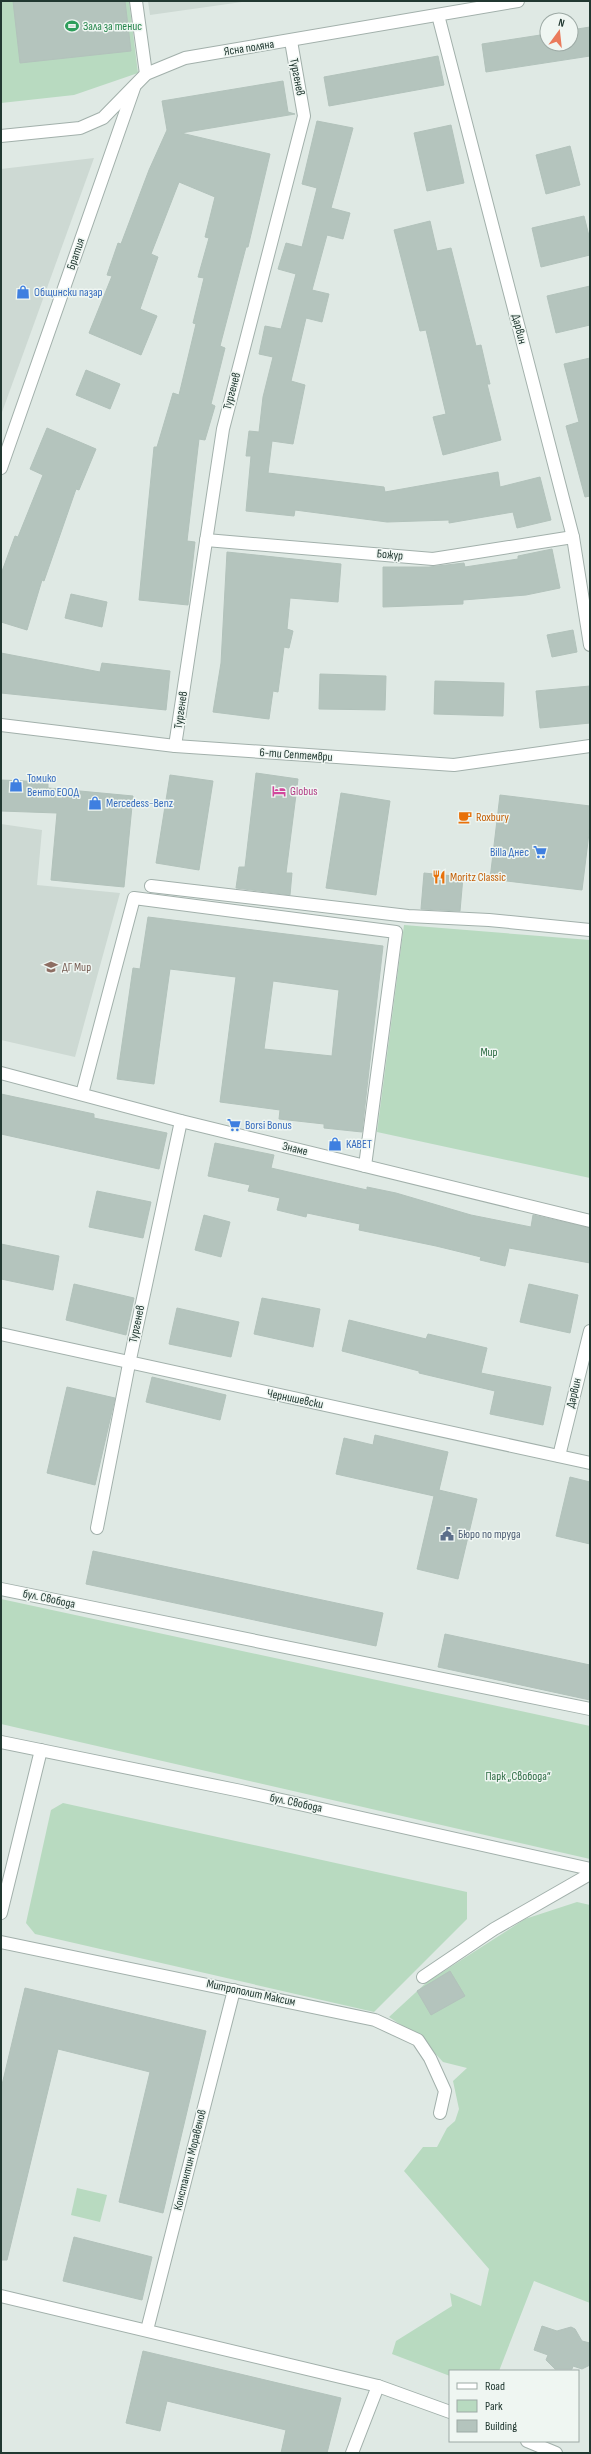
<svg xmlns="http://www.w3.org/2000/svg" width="591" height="2454" viewBox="0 0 591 2454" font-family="'Sofia Sans Condensed',sans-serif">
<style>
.built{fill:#cdd9d3}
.green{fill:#b8dac0}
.building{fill:#b4c4bd;stroke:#b2c2bb;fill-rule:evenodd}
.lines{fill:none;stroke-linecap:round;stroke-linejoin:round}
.minor-casing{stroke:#a2b0ab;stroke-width:14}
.tertiary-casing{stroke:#a2b0ab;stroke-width:14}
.minor{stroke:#fff;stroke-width:12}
.tertiary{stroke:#fff;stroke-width:12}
.labels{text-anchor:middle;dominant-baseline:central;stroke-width:3;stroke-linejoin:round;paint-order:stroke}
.leisure-label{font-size:12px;fill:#27864d;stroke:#eff6f2;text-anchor:start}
.street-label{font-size:12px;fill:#213831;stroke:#eff6f2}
.shop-label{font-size:12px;fill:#366cbe;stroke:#eff6f2;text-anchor:start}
.hotel-label{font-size:12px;fill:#b23c85;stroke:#eff6f2;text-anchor:start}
.food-label{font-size:12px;fill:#c56008;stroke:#eff6f2;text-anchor:start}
.education-label{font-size:12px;fill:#785e54;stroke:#eff6f2;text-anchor:start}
.park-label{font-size:12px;fill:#2e6c44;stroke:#eff6f2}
.service-label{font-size:12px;fill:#4e5e75;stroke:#eff6f2;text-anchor:start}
</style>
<rect width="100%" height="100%" fill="#dfe9e4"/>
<!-- built -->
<g class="built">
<polygon points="148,1 249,1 150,15"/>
<polygon points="94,158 1,415 1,169"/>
<polygon points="1,824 42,830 37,885 120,893 75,1057 1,1040"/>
</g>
<!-- green -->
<g class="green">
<polygon points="1,1 129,1 138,73 74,95 1,103"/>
<polygon points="404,925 590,940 590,1178 377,1132"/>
<polygon points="1,1599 590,1726 590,1859 1,1724"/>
<polygon points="63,1803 467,1892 467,1919 374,2012 35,1934 26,1923 51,1810"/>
<polygon points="577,1902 590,1905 590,2303 534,2281 499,2371 450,2371 450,2376 392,2354 396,2341 452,2306 450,2293 481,2306 489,2269 404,2171 423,2147 437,2147 447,2128 455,2121 459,2109 453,2081 467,2068 443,2062 422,2039 389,2017 427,1982 525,1919"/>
<polygon points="77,2188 107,2195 100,2222 71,2215"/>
</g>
<!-- building -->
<g class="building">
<polygon points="13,1 125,1 131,51 20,63"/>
<polygon points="590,27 590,56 486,72 482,44 547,34 547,44 571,44 571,30"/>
<polygon points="438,56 444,85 329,106 324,77"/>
<polygon points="283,81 288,112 295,114 181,133 270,154 248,247 246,247 220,346 225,348 211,404 215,406 205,440 199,439 187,541 195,542 188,605 139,600 154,447 157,447 173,393 179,395 196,324 193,323 204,278 198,277 209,238 205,237 215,197 179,182 151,254 158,257 140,309 157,316 141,355 89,333 112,276 107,275 118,243 121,244 149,170 167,130 162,101"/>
<polygon points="317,121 353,128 331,208 350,213 343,239 327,235 312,290 329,294 322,322 306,318 291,381 305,385 293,444 272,441 268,473 384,487 385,492 498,472 500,487 540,477 551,520 517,528 513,512 449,523 449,520 387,522 295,510 294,516 246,511 251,456 246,456 249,431 259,432 263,397 273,357 259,354 265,326 281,329 296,274 278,269 286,243 302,247 317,188 302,184"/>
<polygon points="451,125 464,183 427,191 414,133"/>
<polygon points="570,146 580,185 546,194 536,155"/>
<polygon points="584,216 590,240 590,255 541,267 532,228"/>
<polygon points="430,221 437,251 451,248 476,346 481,345 490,384 487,384 501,440 443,455 433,417 446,414 426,330 420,331 394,230"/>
<polygon points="590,286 590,325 556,333 547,296"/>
<polygon points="590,358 590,496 585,497 566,426 579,422 564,364"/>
<polygon points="86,370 120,384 110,409 76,395"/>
<polygon points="47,428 96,449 79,490 76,489 44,581 42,580 27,630 1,622 1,574 15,536 18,537 43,475 30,469"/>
<polygon points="552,549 560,588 526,595 463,600 463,604 383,607 383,567 429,567 464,563 465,567 518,559 518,556"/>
<polygon points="227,552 341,564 338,602 290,598 287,629 293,631 289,648 284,647 278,692 273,691 269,719 213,712 221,663"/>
<polygon points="71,594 107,602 102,627 65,618"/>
<polygon points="573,630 577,652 552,657 547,635"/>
<polygon points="1,653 100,672 102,663 170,671 166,710 1,693"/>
<polygon points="320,674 386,676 385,710 319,709"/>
<polygon points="435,681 504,683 503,716 434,714"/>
<polygon points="590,686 590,723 540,728 536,691"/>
<polygon points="256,773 298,779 286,873 292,873 290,895 236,888 239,867 245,867"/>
<polygon points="170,775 213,781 199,870 156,863"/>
<polygon points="1,780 48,782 48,788 133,796 124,887 51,880 57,813 1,811"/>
<polygon points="341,793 390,801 376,895 326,888"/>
<polygon points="500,795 590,806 590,825 582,890 490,879"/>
<polygon points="424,873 463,877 460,911 421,909"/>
<path d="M 148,917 L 383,946 L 362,1132 L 324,1128 L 324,1124 L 279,1119 L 280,1110 L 220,1102 L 236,977 L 170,969 L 154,1084 L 117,1079 L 133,968 L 140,969 ZM 273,981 L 339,990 L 332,1056 L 264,1049 Z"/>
<polygon points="1,1094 94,1114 94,1118 167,1133 159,1169 1,1134"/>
<polygon points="215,1143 274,1155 271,1168 367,1190 367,1187 396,1193 471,1215 531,1227 533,1215 590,1228 590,1263 509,1248 505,1266 480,1260 481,1257 436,1246 359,1230 360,1224 307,1213 306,1217 277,1210 280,1198 248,1191 250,1185 208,1176"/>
<polygon points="97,1191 151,1202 143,1238 89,1227"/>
<polygon points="204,1215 230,1222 221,1257 195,1250"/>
<polygon points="1,1244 59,1256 53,1290 1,1279"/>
<polygon points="74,1284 134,1298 126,1335 66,1320"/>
<polygon points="529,1284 578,1295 570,1333 520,1322"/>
<polygon points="262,1298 320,1309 313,1347 254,1334"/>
<polygon points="177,1308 239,1322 231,1357 169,1344"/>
<polygon points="349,1320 426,1339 428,1334 487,1348 481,1373 551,1387 543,1425 490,1414 495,1391 419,1373 419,1371 342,1351"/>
<polygon points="152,1377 226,1395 220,1420 146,1402"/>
<polygon points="67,1387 115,1398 95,1485 47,1473"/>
<polygon points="375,1435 448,1452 439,1490 477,1499 458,1579 417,1569 434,1496 336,1474 344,1438 373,1445"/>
<polygon points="570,1477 590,1482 590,1544 556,1536"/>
<polygon points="93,1551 383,1613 376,1646 86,1584"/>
<polygon points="445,1634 590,1665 590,1700 438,1667"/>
<polygon points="450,1971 465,1996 431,2015 417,1991"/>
<polygon points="25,1988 206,2031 163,2213 119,2202 150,2072 58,2049 7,2260 1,2260 1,2089"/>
<polygon points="74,2237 152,2257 142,2300 63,2281"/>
<polygon points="542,2326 557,2331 571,2327 575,2329 582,2341 590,2343 590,2365 582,2369 573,2366 572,2369 555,2369 546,2360 548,2355 534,2350"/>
<polygon points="143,2351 341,2398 327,2453 281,2453 286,2430 167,2401 160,2431 126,2423"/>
</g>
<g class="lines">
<!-- minor casing -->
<g class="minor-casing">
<g id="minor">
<polyline points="136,1 146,74"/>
<polyline points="438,15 573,537 590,645"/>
<polyline points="1,136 80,128 103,118 146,74 185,58 518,1"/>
<polyline points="1,468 134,88"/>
<polyline points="206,540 433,559 573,537"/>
<polyline points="175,746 223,429 304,116 291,41"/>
<polyline points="151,886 408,916 489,920 590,930"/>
<polyline points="1,1073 181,1121 590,1221"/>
<polyline points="82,1094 134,898 396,932 365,1166"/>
<polyline points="1,1334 590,1463"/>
<polyline points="559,1456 590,1331"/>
<polyline points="97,1528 129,1364 181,1121"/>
<polyline points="1,1589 590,1709"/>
<polyline points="1,1913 41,1750"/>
<polyline points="1,1942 375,2020 418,2040 430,2058 445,2091 440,2113"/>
<polyline points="423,1977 494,1929 590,1874"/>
<polyline points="1,2296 378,2386 450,2412"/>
<polyline points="147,2330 234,1990"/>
<polyline points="527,2441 556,2453"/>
<polyline points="352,2453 378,2386"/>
</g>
</g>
<!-- tertiary casing -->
<g class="tertiary-casing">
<g id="tertiary">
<polyline points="1,725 175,746 454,765 590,746"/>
<polyline points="1,1742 241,1791 590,1869"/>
</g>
</g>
<!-- minor -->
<use href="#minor" class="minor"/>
<!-- tertiary -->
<use href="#tertiary" class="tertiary"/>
</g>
<!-- icons -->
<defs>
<g id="stadium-bare" transform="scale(1.08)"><path d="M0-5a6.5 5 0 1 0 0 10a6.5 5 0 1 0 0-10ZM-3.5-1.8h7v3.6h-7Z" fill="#2e9e5b" stroke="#eff6f2" stroke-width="2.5" paint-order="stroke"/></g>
<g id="shop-bare" transform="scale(1.08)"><path d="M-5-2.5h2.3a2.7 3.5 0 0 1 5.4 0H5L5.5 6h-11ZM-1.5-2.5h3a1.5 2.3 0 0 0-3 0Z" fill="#3f7fe0" stroke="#eff6f2" stroke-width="2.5" paint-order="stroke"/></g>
<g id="hotel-bare" transform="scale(1.08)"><path d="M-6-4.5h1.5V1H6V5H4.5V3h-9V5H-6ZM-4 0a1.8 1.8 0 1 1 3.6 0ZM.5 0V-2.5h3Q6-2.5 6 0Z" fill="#d1479c" stroke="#eff6f2" stroke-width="2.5" paint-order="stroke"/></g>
<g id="cafe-bare" transform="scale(1.08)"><path d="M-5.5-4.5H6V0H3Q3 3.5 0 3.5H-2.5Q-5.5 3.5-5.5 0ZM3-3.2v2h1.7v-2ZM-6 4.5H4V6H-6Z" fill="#e8710a" stroke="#eff6f2" stroke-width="2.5" paint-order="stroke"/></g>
<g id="supermarket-bare" transform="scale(1.08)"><path d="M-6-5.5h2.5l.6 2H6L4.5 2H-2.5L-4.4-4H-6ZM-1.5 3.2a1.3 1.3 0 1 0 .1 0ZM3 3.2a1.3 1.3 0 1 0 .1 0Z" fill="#3f7fe0" stroke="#eff6f2" stroke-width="2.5" paint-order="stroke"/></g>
<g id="restaurant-bare" transform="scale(1.08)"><path d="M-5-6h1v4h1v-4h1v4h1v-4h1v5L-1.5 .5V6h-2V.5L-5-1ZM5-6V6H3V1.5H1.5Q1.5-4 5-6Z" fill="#e8710a" stroke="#eff6f2" stroke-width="2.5" paint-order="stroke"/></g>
<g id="school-bare" transform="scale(1.08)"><path d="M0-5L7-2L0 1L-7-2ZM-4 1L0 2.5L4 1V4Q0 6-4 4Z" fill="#8d6e63" stroke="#eff6f2" stroke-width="2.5" paint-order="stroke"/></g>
<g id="civic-bare" transform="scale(1.08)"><path d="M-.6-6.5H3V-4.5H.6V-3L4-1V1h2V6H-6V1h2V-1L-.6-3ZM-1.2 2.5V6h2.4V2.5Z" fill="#5c6f8a" stroke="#eff6f2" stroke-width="2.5" paint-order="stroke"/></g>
</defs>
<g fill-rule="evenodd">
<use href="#stadium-bare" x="72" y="26"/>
<use href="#shop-bare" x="23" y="292"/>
<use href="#shop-bare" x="16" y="785"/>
<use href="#hotel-bare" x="279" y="791"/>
<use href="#shop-bare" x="95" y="803"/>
<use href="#cafe-bare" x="465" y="817"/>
<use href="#supermarket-bare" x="540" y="852"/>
<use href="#restaurant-bare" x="439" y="877"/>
<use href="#school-bare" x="51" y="967"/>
<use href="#supermarket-bare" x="234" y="1125"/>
<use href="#shop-bare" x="335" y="1144"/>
<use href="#civic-bare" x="447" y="1534"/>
</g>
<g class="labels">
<!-- leisure labels -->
<g class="leisure-label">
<text x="83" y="26">Зала за тенис</text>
</g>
<!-- street labels -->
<g class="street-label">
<text transform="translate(249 48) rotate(-9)">Ясна поляна</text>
<text transform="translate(297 77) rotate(79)">Тургенев</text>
<text transform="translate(76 254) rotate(-71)">Братия</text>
<text transform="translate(519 329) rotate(76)">Дарвин</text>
<text transform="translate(232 391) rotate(-75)">Тургенев</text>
<text transform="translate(390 555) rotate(5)">Божур</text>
<text transform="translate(181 710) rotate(-82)">Тургенев</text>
<text transform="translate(296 755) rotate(4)">6-ти Септември</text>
<text transform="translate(295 1149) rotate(14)">Знаме</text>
<text transform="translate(137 1324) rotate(-78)">Тургенев</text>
<text transform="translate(574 1393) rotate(-76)">Дарвин</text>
<text transform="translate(295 1399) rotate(12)">Чернишевски</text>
<text transform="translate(49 1599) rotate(12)">бул. Свобода</text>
<text transform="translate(296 1803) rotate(12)">бул. Свобода</text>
<text transform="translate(251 1993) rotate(12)">Митрополит Максим</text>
<text transform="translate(190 2160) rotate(-76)">Константин Моравенов</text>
</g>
<!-- shop labels -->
<g class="shop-label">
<text x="34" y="292">Общински пазар</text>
<text x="27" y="778">Томико<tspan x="27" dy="14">Венто ЕООД</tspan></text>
<text x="106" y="803">Mercedess-Benz</text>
<text x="529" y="852" text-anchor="end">Billa Днес</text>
<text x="245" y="1125">Borsi Bonus</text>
<text x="346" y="1144">KABET</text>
</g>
<!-- hotel labels -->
<g class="hotel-label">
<text x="290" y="791">Globus</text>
</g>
<!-- food labels -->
<g class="food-label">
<text x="476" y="817">Roxbury</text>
<text x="450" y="877">Moritz Classic</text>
</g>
<!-- education labels -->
<g class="education-label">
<text x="62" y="967">ДГ Мир</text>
</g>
<!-- park labels -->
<g class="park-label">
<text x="489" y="1052">Мир</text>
<text x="518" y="1776">Парк „Свобода“</text>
</g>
<!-- service labels -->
<g class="service-label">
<text x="458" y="1534">Бюро по труда</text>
</g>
</g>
<!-- border -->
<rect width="591" height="2454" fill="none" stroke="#213831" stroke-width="4"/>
<!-- legend -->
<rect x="449" y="2370" width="130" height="72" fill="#eff6f2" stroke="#9daaa5"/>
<rect x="457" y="2383" width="20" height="6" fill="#ffffff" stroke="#9daaa5"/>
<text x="485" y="2390" font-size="12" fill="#213831">Road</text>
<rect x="457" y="2400" width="20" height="12" fill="#b8dac0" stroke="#9daaa5"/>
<text x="485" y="2410" font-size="12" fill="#213831">Park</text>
<rect x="457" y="2420" width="20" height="12" fill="#b4c4bd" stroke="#9daaa5"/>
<text x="485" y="2430" font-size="12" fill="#213831">Building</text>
<!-- north arrow -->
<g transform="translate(559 32) rotate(15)"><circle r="19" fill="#eff6f2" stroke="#9daaa5"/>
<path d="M0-3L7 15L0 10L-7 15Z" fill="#ea7b5c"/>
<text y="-6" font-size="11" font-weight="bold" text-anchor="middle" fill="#213831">N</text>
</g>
</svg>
